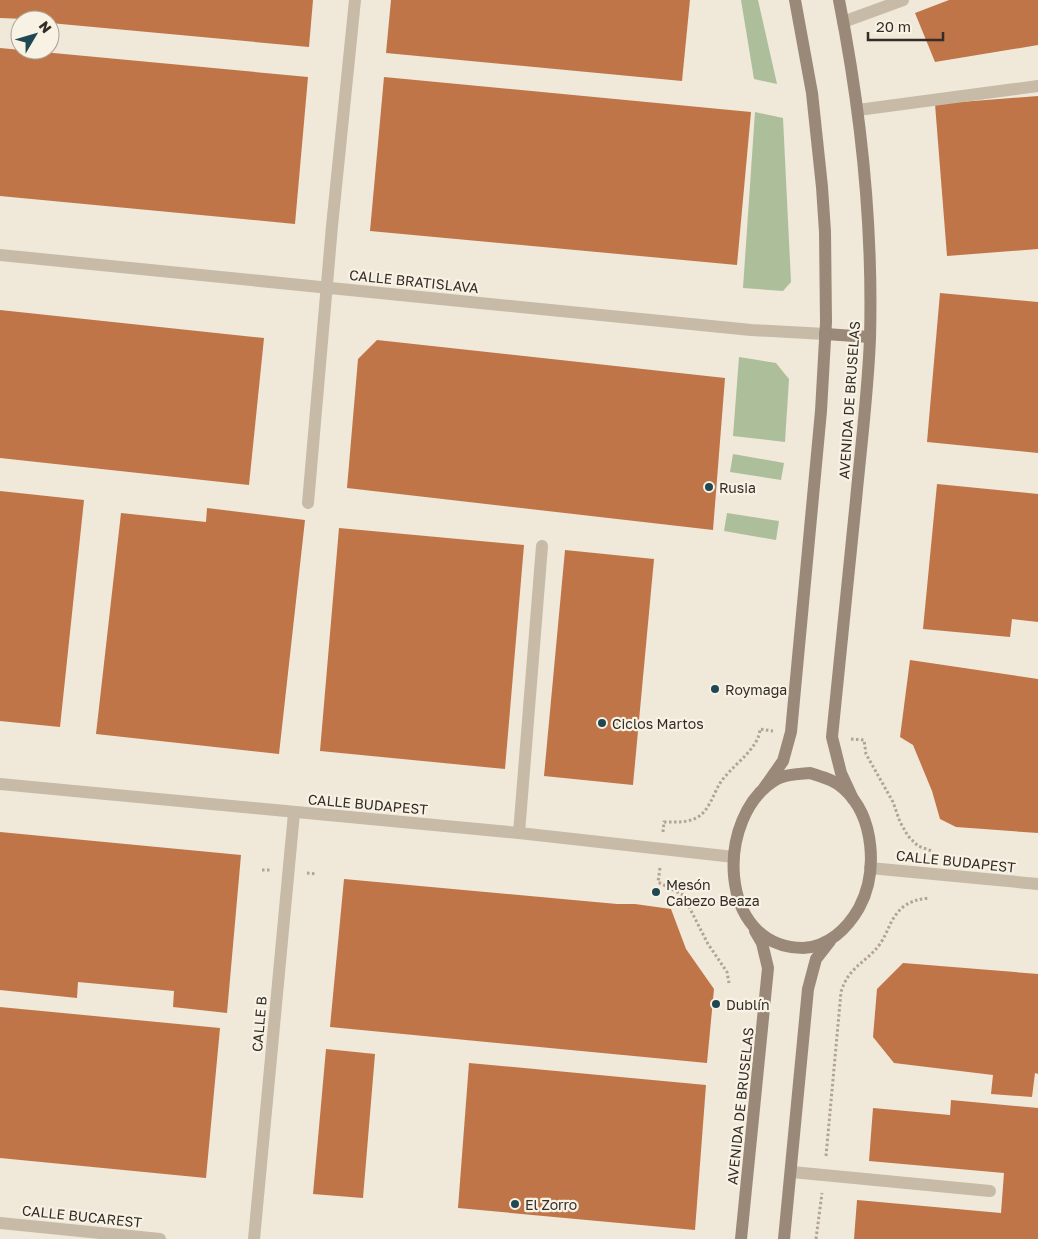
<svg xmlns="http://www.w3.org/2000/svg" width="1038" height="1239" viewBox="0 0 1038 1239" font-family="'Golos Text',sans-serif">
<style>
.green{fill:#adbe9b}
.building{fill:#bf7548}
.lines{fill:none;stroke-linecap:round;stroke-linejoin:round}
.path{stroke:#b2a491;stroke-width:3;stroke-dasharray:2.5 2.5;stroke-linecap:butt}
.service{stroke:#c7baa6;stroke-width:12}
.minor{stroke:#c7baa6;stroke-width:12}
.secondary{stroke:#9a8978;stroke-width:12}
.poi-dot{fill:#1f4852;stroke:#f8f2e5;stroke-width:2}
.labels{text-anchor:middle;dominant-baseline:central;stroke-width:4.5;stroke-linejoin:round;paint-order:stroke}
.street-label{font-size:14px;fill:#332c27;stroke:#f8f2e5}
.poi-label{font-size:14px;fill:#332c27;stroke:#f8f2e5;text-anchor:start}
</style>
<rect width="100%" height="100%" fill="#f0e8d9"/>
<!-- green -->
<g class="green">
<polygon points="741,0 758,0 777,84 754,79"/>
<polygon points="755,112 783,118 791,282 783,291 743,288"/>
<polygon points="739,357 776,363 789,379 785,442 733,436"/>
<polygon points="733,454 784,463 781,480 730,472"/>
<polygon points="727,513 779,521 776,540 724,531"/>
</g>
<!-- building -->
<g class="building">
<polygon points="0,0 313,0 309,47 50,23 50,20 0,18"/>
<polygon points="391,0 690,0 682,81 386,53"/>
<polygon points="949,0 1038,0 1038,45 935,62 915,13"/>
<polygon points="0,48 308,77 295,224 0,196"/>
<polygon points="384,77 751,112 737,265 370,231"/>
<polygon points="1038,96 1038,249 947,256 935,104"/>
<polygon points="940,293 1038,302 1038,453 927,442"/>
<polygon points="0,310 264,338 249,485 0,458"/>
<polygon points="377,340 725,378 713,530 347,488 358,359"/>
<polygon points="937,484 1038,494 1038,622 1012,619 1010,637 923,629"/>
<polygon points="0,491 84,500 60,727 0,721"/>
<polygon points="207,508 305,520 279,754 96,734 121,513 206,522"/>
<polygon points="339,528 524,545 505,769 320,751"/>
<polygon points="565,550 654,559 633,785 544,776"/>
<polygon points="910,660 1038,679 1038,833 956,827 940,819 932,791 913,745 900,737"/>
<polygon points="0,832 241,855 227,1013 173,1007 174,991 78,982 77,998 0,990"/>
<polygon points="344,879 617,904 635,904 671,909 686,949 714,989 707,1063 330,1027"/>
<polygon points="903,963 1038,974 1038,1074 1035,1073 1032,1097 991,1094 993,1075 894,1063 873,1037 877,989"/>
<polygon points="0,1007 220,1028 206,1178 0,1158"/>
<polygon points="326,1049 375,1054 363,1198 313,1194"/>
<polygon points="469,1063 706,1085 695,1230 458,1208"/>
<polygon points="951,1100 1038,1108 1038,1239 854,1239 857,1200 1001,1213 1004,1173 869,1161 873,1108 950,1115"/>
</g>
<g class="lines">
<!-- path -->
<g class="path">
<polyline points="851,739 864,740 866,754 893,802 900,822 908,836 918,846 932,851"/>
<path d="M 663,832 L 664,822 C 676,822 688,823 698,817 C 709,810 713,795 719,785 C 729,767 759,750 760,729 L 773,731"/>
<polyline points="660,868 658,882 683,895 708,944 727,972 729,983"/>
<polyline points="262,870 271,870"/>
<polyline points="307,873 316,874"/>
<path d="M 826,1156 L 841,992 C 849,966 865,964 880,944 C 889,931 890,918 903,907 C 911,901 919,899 929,898"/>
<polyline points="816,1239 822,1193"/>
</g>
<!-- service -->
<g class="service">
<polyline points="843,22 903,0"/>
<polyline points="858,110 1038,86"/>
<polyline points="519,833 542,546"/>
<polyline points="792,1172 990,1191"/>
</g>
<!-- minor -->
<g class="minor">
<polyline points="0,255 751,330 825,334"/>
<polyline points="308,503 332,226 355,0"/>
<polyline points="0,784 519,833 734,857"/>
<polyline points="870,868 1038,884"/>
<polyline points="0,1223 160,1239"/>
<polyline points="254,1239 294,813"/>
</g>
<!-- secondary -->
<g class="secondary">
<path d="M 839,0 C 861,111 873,225 870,338 C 868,392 861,446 856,500 C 848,579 840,658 832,737 L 841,773 L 853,799"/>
<polyline points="825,334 870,337"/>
<path d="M 810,773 C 822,777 835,780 844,789 C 875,817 878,873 859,908 C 847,929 828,947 803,948 C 717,948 714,815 777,779 C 786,774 799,774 810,773 Z"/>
<polyline points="764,788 783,761 791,732 821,411 826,322 825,232 822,187 812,93 795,0"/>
<polyline points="741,1239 768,968 762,943 755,931"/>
<polyline points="784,1239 808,989 816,959 830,941"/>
</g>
</g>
<!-- markers -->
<g class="poi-dot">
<circle cx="709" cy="487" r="5"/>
<circle cx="715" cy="689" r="5"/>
<circle cx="602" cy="723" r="5"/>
<circle cx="656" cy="892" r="5"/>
<circle cx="716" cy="1004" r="5"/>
<circle cx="515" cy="1204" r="5"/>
</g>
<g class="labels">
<!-- street labels -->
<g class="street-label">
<text transform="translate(414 281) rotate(6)">CALLE BRATISLAVA</text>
<text transform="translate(849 400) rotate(-86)">AVENIDA DE BRUSELAS</text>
<text transform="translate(368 804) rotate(5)">CALLE BUDAPEST</text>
<text transform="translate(956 861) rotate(6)">CALLE BUDAPEST</text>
<text transform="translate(259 1024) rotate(-85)">CALLE B</text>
<text transform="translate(740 1106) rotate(-84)">AVENIDA DE BRUSELAS</text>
<text transform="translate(82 1216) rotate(6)">CALLE BUCAREST</text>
</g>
<!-- poi labels -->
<g class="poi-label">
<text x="719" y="487">Rusia</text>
<text x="725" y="689">Roymaga</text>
<text x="612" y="723">Ciclos Martos</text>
<text x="666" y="884">Mesón<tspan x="666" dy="16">Cabezo Beaza</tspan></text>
<text x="726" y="1004">Dublín</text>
<text x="525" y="1204">El Zorro</text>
</g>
</g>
<!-- north arrow -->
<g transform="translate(35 35) rotate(52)"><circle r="24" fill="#f8f2e5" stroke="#a9a399"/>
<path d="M0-4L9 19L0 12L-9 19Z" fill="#1f4852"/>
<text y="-8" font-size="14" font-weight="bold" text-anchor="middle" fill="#332c27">N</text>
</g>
<!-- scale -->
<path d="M868 32v8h75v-8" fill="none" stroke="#332c27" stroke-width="2.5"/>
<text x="876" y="32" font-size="15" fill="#332c27" stroke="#f8f2e5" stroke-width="4" paint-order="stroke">20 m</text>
</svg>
